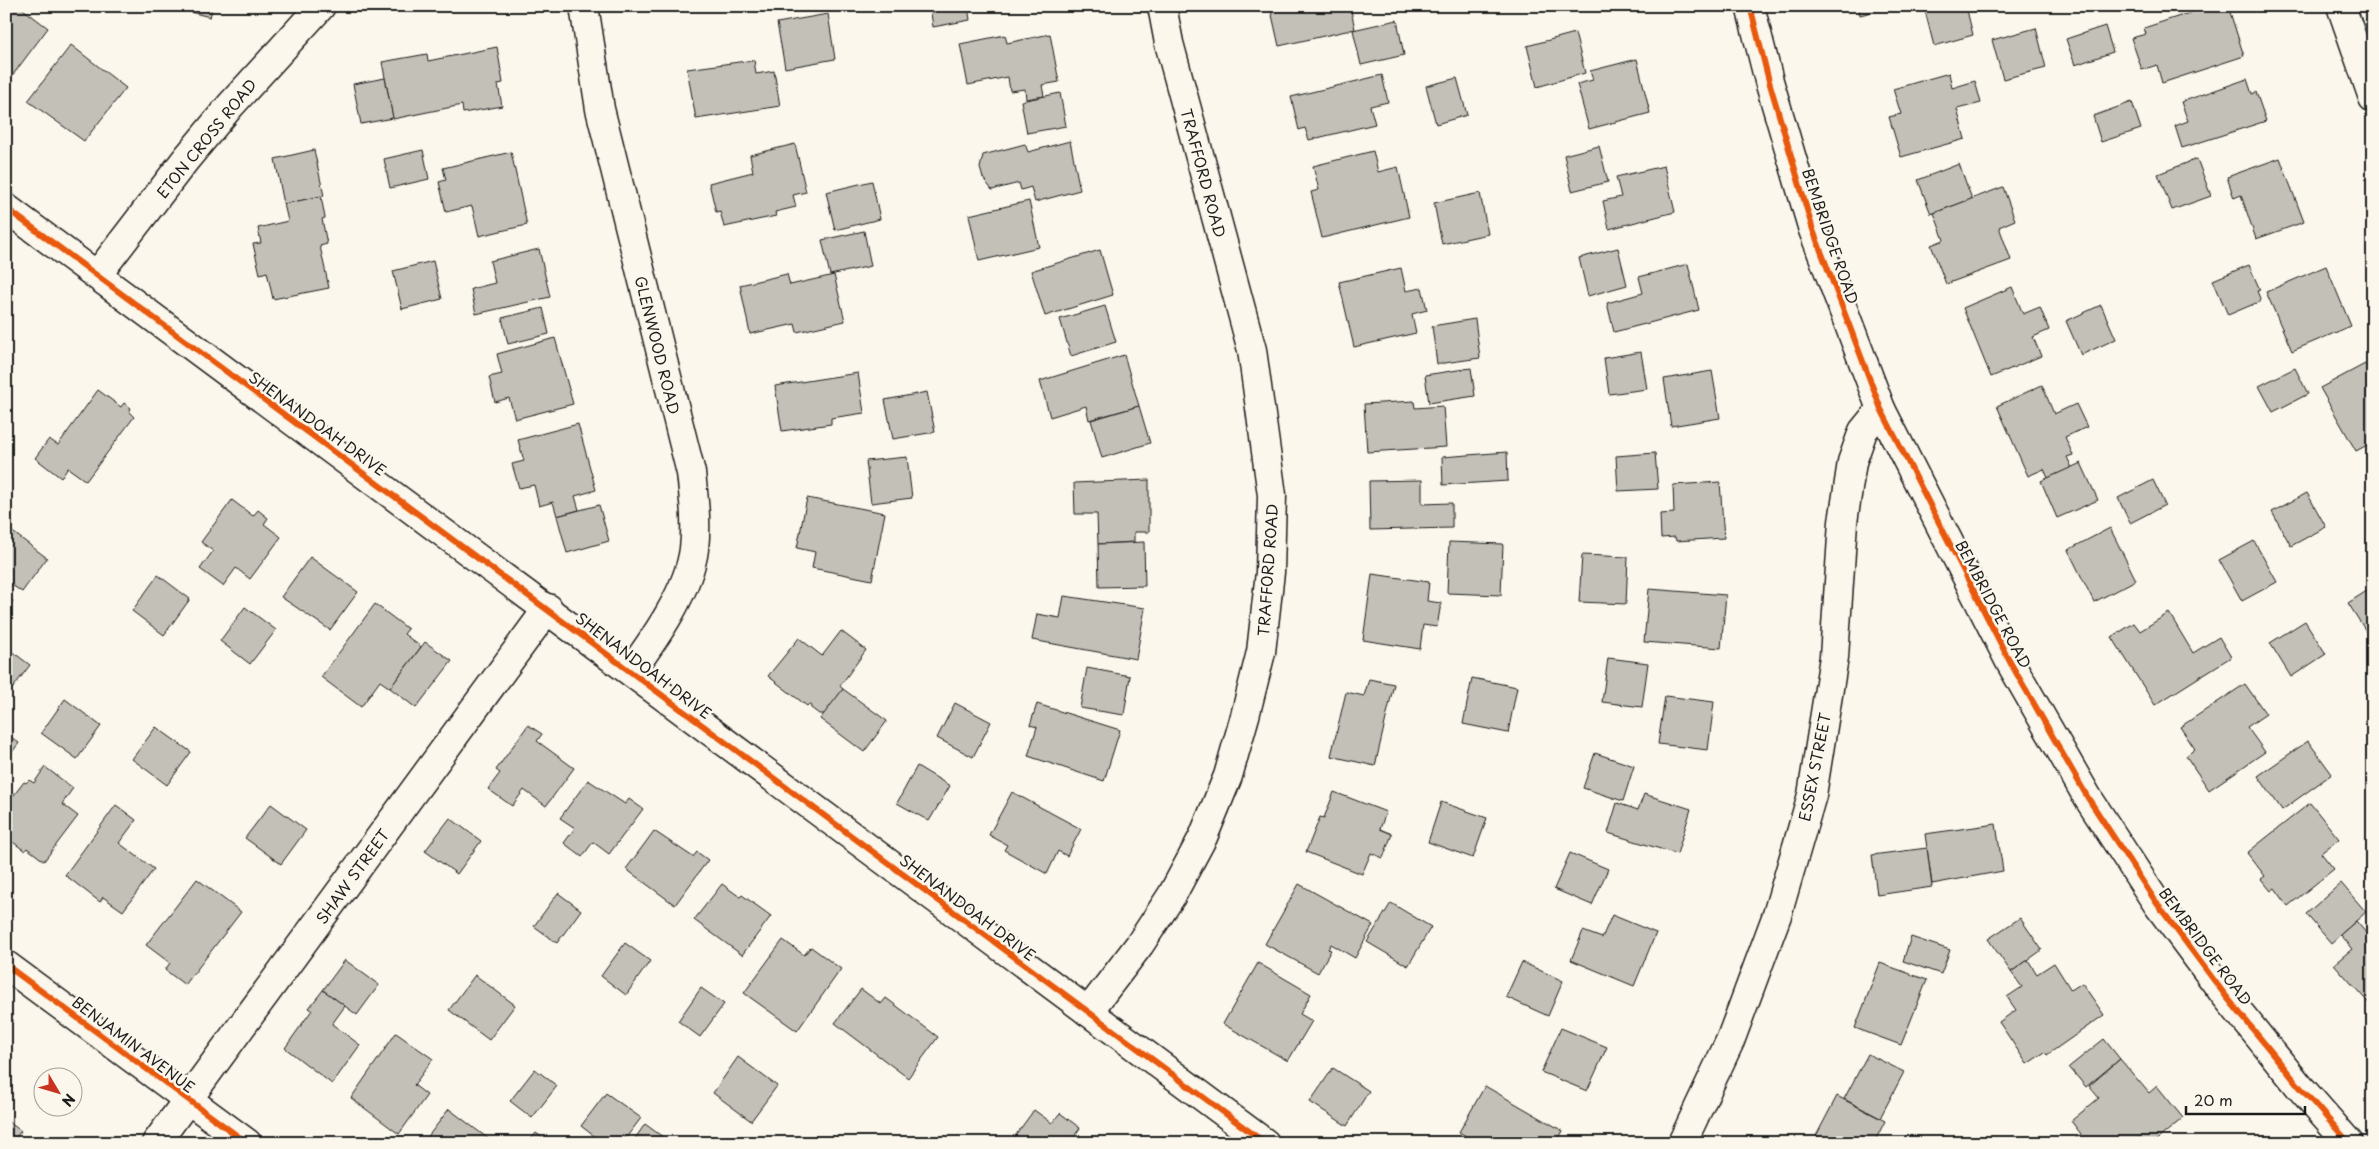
<svg xmlns="http://www.w3.org/2000/svg" width="2379" height="1149" viewBox="0 0 2379 1149" font-family="'Playpen Sans',sans-serif">
<style>
.building{fill:#c3c0b8;stroke:#1c1c1c}
.lines{fill:none;stroke-linecap:round;stroke-linejoin:round}
.minor-casing{stroke:#1c1c1c;stroke-width:31}
.minor{stroke:#fbf7ec;stroke-width:28}
.cycleway-casing{stroke:#fbf7ec;stroke-width:9}
.cycleway{stroke:#e8590c;stroke-width:6}
.labels{text-anchor:middle;dominant-baseline:central;stroke-width:5;stroke-linejoin:round;paint-order:stroke}
.street-label{font-size:15px;fill:#1c1c1c;stroke:#fbf7ec}
</style>
<rect width="100%" height="100%" fill="#fbf7ec"/>
<filter id="ink" filterUnits="userSpaceOnUse"><feTurbulence type="fractalNoise" baseFrequency=".02" numOctaves="2"/><feDisplacementMap in="SourceGraphic" scale="10" xChannelSelector="R" yChannelSelector="G"/><feConvolveMatrix kernelMatrix="1 2 1 2 8 2 1 2 1" color-interpolation-filters="sRGB"/></filter>
<g filter="url(#ink)">
<!-- building -->
<g class="building">
<polygon points="6,6 19,6 48,28 6,84"/>
<polygon points="166,6 213,6 210,17"/>
<polygon points="930,6 968,6 970,20 933,27"/>
<polygon points="1270,6 1350,6 1355,29 1279,46"/>
<polygon points="1858,6 1895,6 1860,15"/>
<polygon points="1966,6 1973,35 1934,46 1924,7"/>
<polygon points="2210,6 2228,6 2244,56 2162,83 2157,65 2142,70 2131,38 2146,34 2144,28"/>
<polygon points="828,14 835,59 785,68 777,23"/>
<polygon points="1397,20 1404,55 1361,65 1353,30"/>
<polygon points="2105,26 2113,52 2075,65 2066,39"/>
<polygon points="2036,28 2046,68 2003,79 1992,40"/>
<polygon points="1575,33 1585,73 1537,87 1527,46"/>
<polygon points="1050,34 1059,82 1042,85 1044,96 1026,99 1025,89 1010,91 1008,77 968,85 960,44 1005,35 1007,43"/>
<polygon points="71,45 126,88 84,141 28,101"/>
<polygon points="497,47 503,83 498,84 502,106 463,113 462,105 393,119 382,62 427,54 428,61"/>
<polygon points="1637,59 1650,113 1589,129 1577,84 1593,80 1590,71"/>
<polygon points="754,60 756,74 774,71 780,106 696,119 687,69"/>
<polygon points="1949,73 1952,88 1975,81 1981,103 1957,109 1965,139 1901,157 1889,117 1901,114 1893,89"/>
<polygon points="1382,75 1388,102 1370,106 1375,124 1309,140 1305,128 1299,130 1291,97"/>
<polygon points="385,78 393,118 361,124 353,84"/>
<polygon points="1457,78 1467,115 1436,124 1426,86"/>
<polygon points="2247,79 2252,94 2256,92 2266,121 2182,148 2175,126 2188,121 2181,102"/>
<polygon points="1060,93 1066,126 1027,133 1021,101"/>
<polygon points="2132,102 2141,129 2101,142 2093,116"/>
<polygon points="1070,141 1080,190 1035,202 1031,187 1021,190 1019,183 992,190 983,178 980,168 983,155 1025,144 1028,152"/>
<polygon points="795,144 806,192 793,195 796,207 775,212 776,216 724,227 720,211 716,212 709,183 753,172 750,155"/>
<polygon points="1599,146 1608,182 1572,191 1564,155"/>
<polygon points="314,150 324,196 284,204 275,159"/>
<polygon points="423,150 429,179 390,188 384,159"/>
<polygon points="1373,151 1378,172 1398,167 1409,217 1322,238 1311,192 1319,190 1313,166"/>
<polygon points="511,152 527,225 479,236 472,206 446,212 439,182 446,180 443,168"/>
<polygon points="2280,158 2304,222 2256,239 2241,195 2234,198 2227,177"/>
<polygon points="2197,159 2211,196 2172,210 2158,174"/>
<polygon points="1959,164 1972,199 1931,214 1918,180"/>
<polygon points="1664,166 1675,212 1609,229 1603,201 1621,197 1616,177"/>
<polygon points="872,181 880,219 835,230 826,192"/>
<polygon points="2003,187 2015,220 1999,227 2011,260 1946,284 1931,245 1944,240 1934,213"/>
<polygon points="1480,193 1488,234 1442,244 1434,203"/>
<polygon points="321,196 325,218 322,219 327,244 320,246 329,288 273,299 267,272 260,274 253,244 261,243 258,228 288,221 284,204"/>
<polygon points="1029,201 1039,247 979,261 969,215"/>
<polygon points="864,231 871,266 830,275 822,240"/>
<polygon points="1618,248 1627,285 1588,296 1579,258"/>
<polygon points="539,249 550,297 476,314 471,289 495,283 490,261"/>
<polygon points="1100,250 1113,295 1045,316 1031,271"/>
<polygon points="433,261 442,299 402,309 393,271"/>
<polygon points="1688,264 1699,310 1614,332 1607,303 1643,293 1639,277"/>
<polygon points="2249,265 2260,290 2257,291 2261,301 2228,315 2213,280"/>
<polygon points="2326,266 2351,326 2292,351 2266,292"/>
<polygon points="1401,268 1406,291 1422,288 1427,310 1412,314 1416,333 1354,347 1339,282"/>
<polygon points="787,274 790,285 834,275 845,321 797,332 795,324 750,334 740,285"/>
<polygon points="2012,287 2023,314 2040,307 2049,330 2033,337 2041,356 1991,377 1963,308"/>
<polygon points="2101,305 2116,339 2081,355 2066,321"/>
<polygon points="1105,306 1116,342 1071,356 1060,319"/>
<polygon points="543,308 549,334 508,344 502,318"/>
<polygon points="1475,319 1480,358 1437,364 1432,326"/>
<polygon points="555,338 573,404 515,419 509,398 495,402 489,377 502,374 497,354"/>
<polygon points="1641,352 1647,389 1609,394 1604,358"/>
<polygon points="1124,355 1139,406 1089,420 1086,406 1050,417 1040,381"/>
<polygon points="2365,364 2370,374 2373,373 2373,442 2356,451 2320,388"/>
<polygon points="1471,368 1475,396 1429,403 1425,375"/>
<polygon points="2295,368 2308,394 2273,412 2259,386"/>
<polygon points="1712,371 1720,418 1671,426 1664,379"/>
<polygon points="858,373 864,413 831,418 831,424 782,431 775,386"/>
<polygon points="2042,385 2054,414 2076,404 2087,427 2065,437 2073,455 2067,457 2072,468 2048,478 2044,469 2028,476 1997,406"/>
<polygon points="98,390 121,407 124,403 131,408 129,412 134,417 86,481 68,468 61,478 35,458 49,439 58,445"/>
<polygon points="927,392 935,432 893,439 885,400"/>
<polygon points="1414,401 1415,408 1443,406 1446,447 1367,452 1364,404"/>
<polygon points="1139,406 1150,443 1102,458 1091,420"/>
<polygon points="578,424 596,490 575,496 579,510 557,516 553,502 539,506 534,485 519,488 512,464 524,461 518,440"/>
<polygon points="1507,452 1508,481 1443,485 1442,457"/>
<polygon points="1655,453 1658,489 1618,491 1616,456"/>
<polygon points="907,457 912,498 871,503 866,461"/>
<polygon points="2081,463 2098,500 2057,518 2041,481"/>
<polygon points="1149,480 1149,532 1134,532 1134,542 1098,544 1097,514 1075,514 1074,483"/>
<polygon points="1422,480 1422,504 1452,503 1452,528 1370,530 1369,481"/>
<polygon points="2153,480 2165,505 2130,523 2118,498"/>
<polygon points="1720,482 1724,538 1676,541 1675,537 1661,538 1660,514 1674,513 1673,485"/>
<polygon points="2307,493 2326,527 2291,546 2272,512"/>
<polygon points="807,498 885,513 872,580 812,568 815,552 797,548"/>
<polygon points="232,500 253,516 258,510 268,518 264,524 281,537 250,579 236,568 223,586 200,569 213,551 201,542"/>
<polygon points="599,505 609,541 567,553 557,516"/>
<polygon points="6,527 47,558 22,592 6,581"/>
<polygon points="2110,528 2136,580 2094,602 2068,550"/>
<polygon points="2254,541 2277,582 2242,601 2219,560"/>
<polygon points="1144,542 1145,586 1099,587 1098,544"/>
<polygon points="1449,542 1503,544 1501,595 1447,593"/>
<polygon points="1582,555 1628,557 1626,604 1579,602"/>
<polygon points="310,557 358,592 330,630 281,597"/>
<polygon points="1372,574 1429,582 1427,601 1441,603 1437,627 1423,625 1420,649 1363,640"/>
<polygon points="158,575 190,599 164,635 132,611"/>
<polygon points="2373,587 2373,634 2369,636 2348,603"/>
<polygon points="1649,589 1726,595 1721,648 1644,642"/>
<polygon points="6,596 13,601 6,610"/>
<polygon points="1064,596 1145,608 1136,659 1032,640 1037,614 1060,618"/>
<polygon points="375,604 408,629 404,634 421,647 390,688 380,681 361,707 321,677"/>
<polygon points="245,607 276,630 250,664 220,641"/>
<polygon points="2169,613 2193,653 2219,637 2231,657 2155,705 2112,637 2134,623 2140,631"/>
<polygon points="2305,621 2326,654 2291,677 2270,643"/>
<polygon points="841,631 866,650 840,686 843,689 825,714 819,714 811,708 810,703 807,706 768,676 799,638 822,656"/>
<polygon points="425,642 452,661 416,708 390,688"/>
<polygon points="6,647 30,665 6,697"/>
<polygon points="1608,658 1648,663 1642,707 1602,702"/>
<polygon points="1087,668 1130,676 1124,715 1080,708"/>
<polygon points="1472,678 1517,687 1508,733 1463,724"/>
<polygon points="1369,679 1394,684 1375,766 1331,756 1346,692 1364,696"/>
<polygon points="2245,684 2266,714 2247,727 2265,752 2209,790 2186,756 2195,749 2180,727"/>
<polygon points="843,689 887,721 864,752 820,719"/>
<polygon points="1665,696 1714,702 1708,750 1658,744"/>
<polygon points="65,699 101,726 77,759 41,733"/>
<polygon points="955,703 991,722 973,757 937,738"/>
<polygon points="1037,704 1120,730 1104,781 1028,756 1037,727 1030,725"/>
<polygon points="528,725 542,734 537,741 574,768 546,806 524,790 512,806 488,789 500,773 496,770"/>
<polygon points="156,727 191,752 167,785 132,759"/>
<polygon points="6,733 19,743 6,760"/>
<polygon points="2308,741 2332,774 2282,810 2258,776"/>
<polygon points="1595,753 1634,766 1623,801 1583,788"/>
<polygon points="917,766 950,786 929,821 897,803"/>
<polygon points="45,767 73,788 62,804 78,816 44,861 27,848 25,851 6,837 6,805 24,782 26,783 29,780 34,783"/>
<polygon points="588,780 625,804 629,799 643,809 609,854 593,842 582,857 564,843 575,828 560,818"/>
<polygon points="1012,792 1081,829 1067,856 1058,851 1047,874 1004,850 1007,845 989,835"/>
<polygon points="1334,792 1386,812 1380,829 1392,834 1383,858 1371,853 1362,874 1306,852 1320,817 1324,818"/>
<polygon points="1644,794 1691,809 1677,854 1608,833 1617,803 1638,810"/>
<polygon points="1441,802 1487,818 1473,858 1428,842"/>
<polygon points="2310,803 2339,839 2321,853 2334,869 2288,906 2275,888 2271,891 2261,879 2265,876 2247,853"/>
<polygon points="271,804 306,830 281,864 245,838"/>
<polygon points="116,805 136,820 119,843 154,869 123,911 103,897 100,902 65,875"/>
<polygon points="450,818 481,841 457,874 425,851"/>
<polygon points="1996,824 2003,871 1932,884 1925,834"/>
<polygon points="654,831 693,857 697,852 708,860 675,905 626,869"/>
<polygon points="1927,848 1932,887 1877,895 1872,855"/>
<polygon points="1570,853 1608,869 1592,905 1554,889"/>
<polygon points="197,879 241,912 185,985 165,970 170,963 146,945"/>
<polygon points="2341,883 2366,912 2331,943 2306,914"/>
<polygon points="722,884 740,897 742,895 771,916 742,955 694,920"/>
<polygon points="1299,884 1373,925 1355,958 1331,944 1328,949 1331,950 1318,973 1265,944"/>
<polygon points="558,893 581,910 557,943 534,926"/>
<polygon points="1391,903 1431,927 1408,966 1367,942"/>
<polygon points="1612,915 1656,933 1634,986 1571,960 1583,931 1602,938"/>
<polygon points="2020,918 2042,950 2011,972 1988,939"/>
<polygon points="2356,921 2368,935 2373,930 2373,1008 2334,964 2352,949 2340,935"/>
<polygon points="1911,937 1950,950 1941,974 1903,961"/>
<polygon points="783,940 804,955 811,947 841,969 797,1031 744,993"/>
<polygon points="625,943 650,961 626,995 601,976"/>
<polygon points="345,960 379,985 357,1015 323,990"/>
<polygon points="2028,960 2037,974 2054,963 2071,990 2082,983 2104,1015 2047,1055 2045,1052 2027,1064 1999,1022 2016,1010 2007,997 2022,987 2011,972"/>
<polygon points="1522,962 1563,981 1548,1016 1506,997"/>
<polygon points="1258,963 1311,994 1300,1014 1312,1021 1288,1061 1223,1024"/>
<polygon points="1880,963 1927,980 1901,1045 1855,1028"/>
<polygon points="475,975 515,1005 489,1040 449,1010"/>
<polygon points="701,988 724,1004 700,1037 678,1021"/>
<polygon points="861,989 881,1004 886,998 938,1037 908,1078 835,1023"/>
<polygon points="323,990 345,1006 332,1024 360,1045 332,1084 285,1048 312,1010 309,1008"/>
<polygon points="1561,1028 1607,1047 1587,1091 1541,1072"/>
<polygon points="396,1033 433,1059 414,1085 427,1095 399,1134 351,1098"/>
<polygon points="2104,1039 2120,1059 2086,1087 2069,1067"/>
<polygon points="1868,1054 1904,1072 1880,1118 1844,1099"/>
<polygon points="738,1057 777,1086 751,1121 713,1093"/>
<polygon points="2120,1059 2149,1093 2157,1086 2183,1118 2153,1143 2070,1143 2081,1134 2071,1121 2099,1098 2089,1086"/>
<polygon points="1333,1068 1369,1091 1347,1126 1310,1102"/>
<polygon points="535,1069 557,1086 532,1118 510,1101"/>
<polygon points="1485,1086 1563,1131 1556,1143 1478,1143 1459,1132"/>
<polygon points="606,1093 641,1118 622,1143 603,1143 581,1126"/>
<polygon points="1837,1096 1885,1121 1874,1143 1816,1143 1819,1137 1816,1136"/>
<polygon points="449,1109 494,1143 423,1143"/>
<polygon points="1034,1110 1052,1123 1060,1113 1080,1128 1073,1138 1077,1143 1010,1143"/>
<polygon points="6,1120 21,1131 14,1140 17,1143 6,1143"/>
<polygon points="645,1124 671,1143 632,1143"/>
<polygon points="536,1133 550,1143 528,1143"/>
</g>
<g class="lines">
<!-- minor casing -->
<g class="minor-casing">
<g id="minor">
<path d="M 584,6 L 600,109 L 691,473 C 694,499 697,524 694,549 C 689,590 655,638 631,671"/>
<polyline points="1750,6 1769,81 1813,230 1881,409 2010,662 2088,798 2158,905 2225,995 2299,1086 2349,1143"/>
<polyline points="2341,6 2373,98"/>
<polyline points="6,208 1265,1143"/>
<polyline points="97,275 186,159 230,106 321,6"/>
<polyline points="6,965 247,1143"/>
<polyline points="1088,1012 1140,944 1172,895 1203,837 1228,776 1245,716 1261,652 1270,572 1272,495 1252,350 1169,43 1162,6"/>
<polyline points="156,1143 548,608"/>
<polyline points="1682,1143 1730,1041 1777,915 1812,795 1834,657 1843,522 1852,462 1863,431 1881,409"/>
</g>
</g>
<!-- minor -->
<use href="#minor" class="minor"/>
<!-- cycleway casing -->
<g class="cycleway-casing">
<g id="cycleway">
<polyline points="1750,6 1769,81 1813,230 1881,409 2010,662 2088,798 2158,905 2225,995 2299,1086 2349,1143"/>
<polyline points="6,208 1265,1143"/>
<polyline points="6,965 247,1143"/>
</g>
</g>
<!-- cycleway -->
<use href="#cycleway" class="cycleway"/>
</g>
</g>
<g class="labels">
<!-- street labels -->
<g class="street-label">
<text transform="translate(206 138) rotate(-51)">ETON CROSS ROAD</text>
<text transform="translate(1204 173) rotate(75)">TRAFFORD ROAD</text>
<text transform="translate(1831 236) rotate(71)">BEMBRIDGE ROAD</text>
<text transform="translate(658 345) rotate(76)">GLENWOOD ROAD</text>
<text transform="translate(318 423) rotate(36)">SHENANDOAH DRIVE</text>
<text transform="translate(1267 570) rotate(-86)">TRAFFORD ROAD</text>
<text transform="translate(1994 604) rotate(62)">BEMBRIDGE ROAD</text>
<text transform="translate(644 665) rotate(37)">SHENANDOAH DRIVE</text>
<text transform="translate(1814 767) rotate(-79)">ESSEX STREET</text>
<text transform="translate(352 876) rotate(-54)">SHAW STREET</text>
<text transform="translate(968 907) rotate(37)">SHENANDOAH DRIVE</text>
<text transform="translate(2206 946) rotate(53)">BEMBRIDGE ROAD</text>
<text transform="translate(134 1044) rotate(37)">BENJAMIN AVENUE</text>
</g>
</g>
<!-- margin -->
<rect width="2379" height="1149" fill="none" stroke="#fbf7ec" stroke-width="25"/>
<rect x="12" y="12" width="2354" height="1124" fill="none" stroke="#1c1c1c" stroke-width="2" filter="url(#ink)"/>
<!-- north arrow -->
<g transform="translate(58 1092) rotate(128)"><circle r="24" fill="#fbf7ec" stroke="#a29f99"/>
<path d="M0-4L9 19L0 12L-9 19Z" fill="#c8321e"/>
<text y="-8" font-size="14" font-weight="bold" text-anchor="middle" fill="#1c1c1c">N</text>
</g>
<!-- scale -->
<path d="M2186 1106v8h119v-8" fill="none" stroke="#1c1c1c" stroke-width="2.5"/>
<text x="2194" y="1106" font-size="15" fill="#1c1c1c" stroke="#fbf7ec" stroke-width="4" paint-order="stroke">20 m</text>
</svg>
